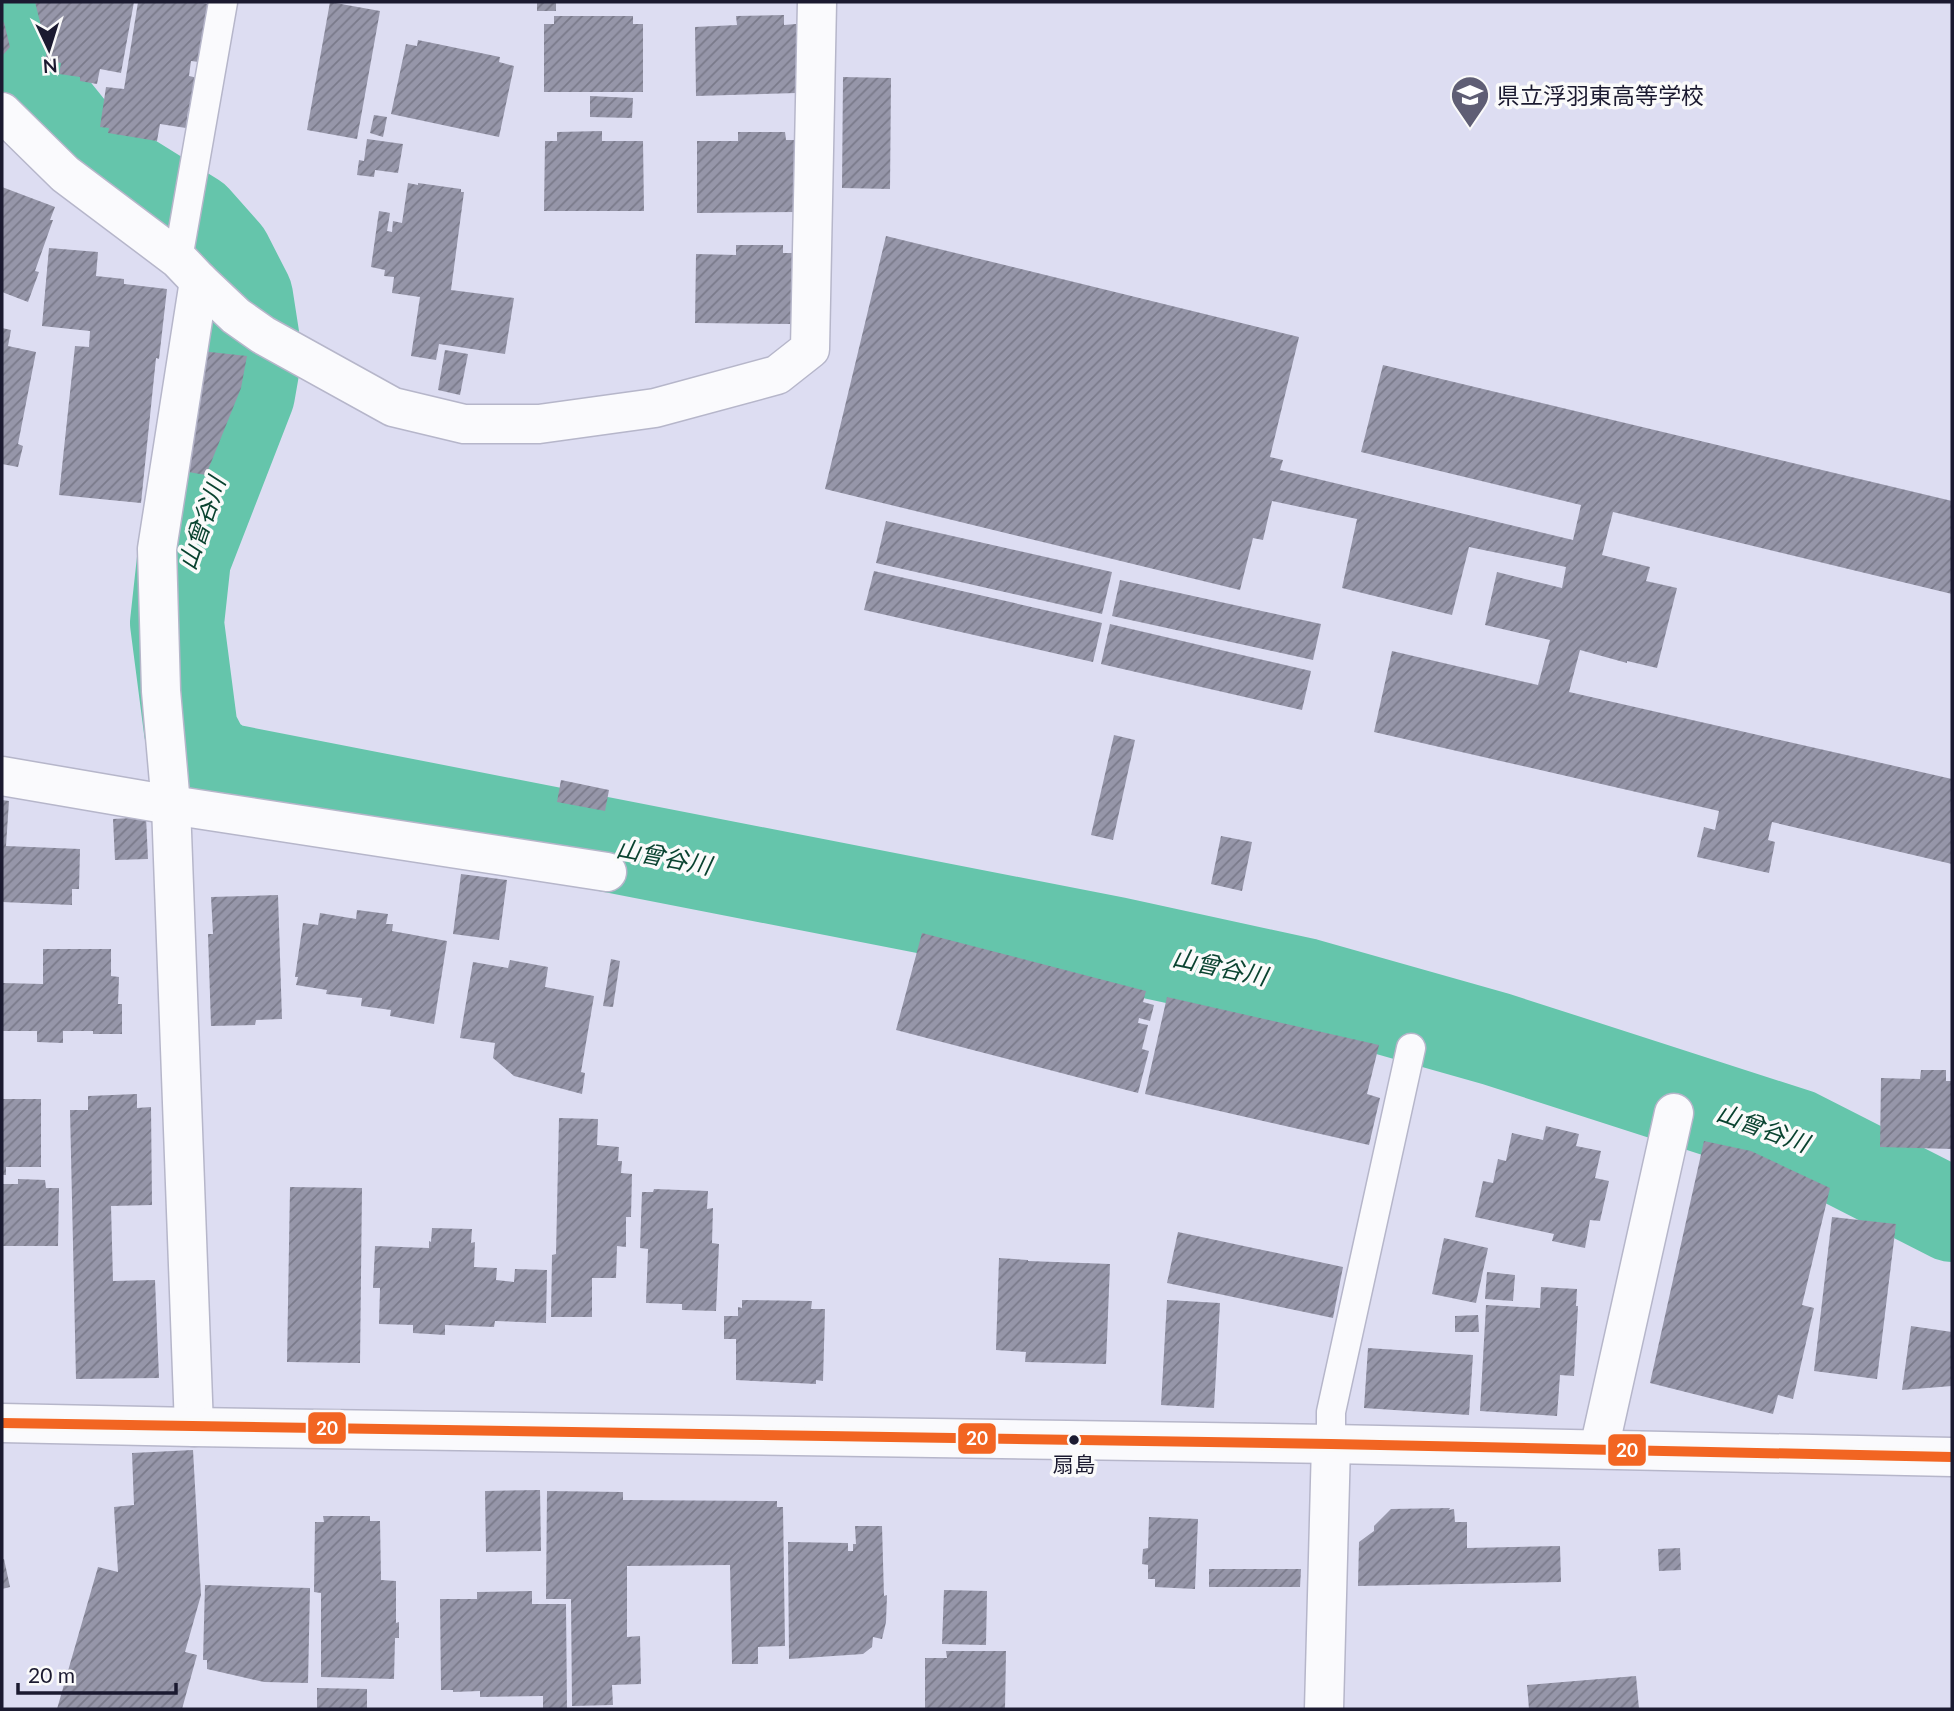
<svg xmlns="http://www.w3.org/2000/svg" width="1954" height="1711" viewBox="0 0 1954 1711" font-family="Lato,'Noto Sans JP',sans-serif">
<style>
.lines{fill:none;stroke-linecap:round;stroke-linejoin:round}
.river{stroke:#65c5ab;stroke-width:94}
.building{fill:url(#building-hatch)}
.service-casing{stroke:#b6b6ca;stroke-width:31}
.minor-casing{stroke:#b6b6ca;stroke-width:41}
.trunk-casing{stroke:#b6b6ca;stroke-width:41}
.service{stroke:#fafafd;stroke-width:28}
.minor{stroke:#fafafd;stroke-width:38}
.trunk{stroke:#fafafd;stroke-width:38}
.bus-1-casing{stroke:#fafafa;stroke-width:16}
.bus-1{stroke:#f26522;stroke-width:10}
.bus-dot{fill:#1b1a30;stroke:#fafafa;stroke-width:2.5}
.labels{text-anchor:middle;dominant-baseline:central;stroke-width:7;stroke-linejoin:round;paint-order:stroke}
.bus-label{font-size:21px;fill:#1b1a30;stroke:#fafafa}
.poi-label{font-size:23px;fill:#1b1a30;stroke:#fafafa;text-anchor:start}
.water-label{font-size:24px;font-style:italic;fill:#0a4330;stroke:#fafafa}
.line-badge{stroke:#fafafa;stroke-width:2.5}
.badge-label{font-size:19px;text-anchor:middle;font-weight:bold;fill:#fff}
</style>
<defs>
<pattern id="building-hatch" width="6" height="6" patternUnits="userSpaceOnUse" patternTransform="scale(1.75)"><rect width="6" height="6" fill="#9696a9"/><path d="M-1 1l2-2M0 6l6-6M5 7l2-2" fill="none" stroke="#7a7a8a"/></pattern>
</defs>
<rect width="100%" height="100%" fill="#ddddf2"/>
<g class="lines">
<!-- river -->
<polyline class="river" points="8,2 23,55 51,108 88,154 194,220 225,255 246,296 255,354 248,394 184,559 177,623 191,731 204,756 224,770 1116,944 1305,985 1496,1039 1797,1136 1952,1215"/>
</g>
<!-- building -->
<g class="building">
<polygon points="35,2 134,2 121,73 100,69 97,84 80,81 80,77 59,74 61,63 45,61 49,39 44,38"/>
<polygon points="138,2 203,2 203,3 208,4 199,62 191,61 189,76 198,78 192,112 188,111 186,128 160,124 157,141 108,133 109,128 100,127 106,87 124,89"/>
<polygon points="330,2 380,11 357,139 307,130"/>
<rect x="537" y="2" width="19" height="9"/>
<polygon points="784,15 784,25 796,24 797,93 696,96 695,27 737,25 736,16"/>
<polygon points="554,16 633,16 633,24 643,24 643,92 544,92 544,24 554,24"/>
<polygon points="4,22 10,47 2,56 2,23"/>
<polygon points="418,40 500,57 499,62 514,66 499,137 391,114 406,44 417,46"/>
<polygon points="843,77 891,78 890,189 842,188"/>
<polygon points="590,96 633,98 632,118 590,117"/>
<polygon points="374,115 387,117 383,137 370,133"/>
<polygon points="602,131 602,141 643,141 644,211 544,211 545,141 557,141 557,132"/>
<polygon points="738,132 785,132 786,140 797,140 797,212 697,213 697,141 738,141"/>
<polygon points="367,139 403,144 398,173 375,170 374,177 357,175 359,160 364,161"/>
<polygon points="408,183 418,185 418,183 461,189 461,192 464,192 451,290 514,298 505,354 439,344 436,360 411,356 420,297 392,293 394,277 384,276 385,270 371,267 379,211 390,213 387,231 392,232 393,221 402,223"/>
<polygon points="2,187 55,207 50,220 53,220 35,271 39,272 28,302 2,292"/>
<polygon points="886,236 1299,337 1270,457 1283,460 1280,470 1573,540 1581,505 1361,452 1383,365 1952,501 1952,594 1613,512 1602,555 1650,567 1646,581 1677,588 1657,668 1627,661 1627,663 1580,650 1569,692 1952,779 1952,864 1772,822 1768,840 1775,842 1769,873 1697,857 1704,827 1715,830 1719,811 1374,732 1392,651 1538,685 1550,640 1485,625 1497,572 1562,588 1566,567 1469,547 1452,615 1342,588 1357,519 1272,501 1263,540 1253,538 1240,590 825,489"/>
<polygon points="736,245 783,245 783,253 795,253 795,324 695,323 696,254 736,255"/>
<polygon points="49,248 98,252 96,276 124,279 124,284 167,289 159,359 156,358 141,503 59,495 75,346 89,347 90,331 42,326"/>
<polygon points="2,328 11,330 8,346 36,352 18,444 23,446 18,467 2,464"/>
<polygon points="445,350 468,354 460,395 438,390"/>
<polygon points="201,351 247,356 241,388 206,475 188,472"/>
<polygon points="886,521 1112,572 1102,614 876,563"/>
<polygon points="874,571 1102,623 1093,662 864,610"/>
<polygon points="1120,580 1321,624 1313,660 1112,616"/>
<polygon points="1110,624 1311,671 1302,710 1101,664"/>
<polygon points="1114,735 1135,740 1113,840 1091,835"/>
<polygon points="561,780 609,790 605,811 557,802"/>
<polygon points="2,800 9,801 6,846 80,849 79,889 72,889 72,905 2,902"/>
<polygon points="146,817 148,859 115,860 113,819"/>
<polygon points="1221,836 1252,842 1242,891 1211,884"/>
<polygon points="461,874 507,880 499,940 453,934"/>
<polygon points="278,895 282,1019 256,1020 255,1025 211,1026 208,934 213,934 211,897"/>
<polygon points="357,910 388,914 386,924 393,924 392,931 447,941 434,1024 390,1016 391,1010 361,1006 362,998 326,994 327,990 296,985 298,977 295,977 303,923 318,925 320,913 356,919"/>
<polygon points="922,933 1146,991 1143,1002 1154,1005 1150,1021 1139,1018 1138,1023 1148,1025 1142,1049 1149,1051 1138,1093 896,1030"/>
<polygon points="43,949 111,949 111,976 119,977 118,1004 122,1004 122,1034 93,1034 93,1031 63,1031 63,1043 37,1042 37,1031 2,1031 2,983 43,984"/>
<polygon points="611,959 620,961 613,1007 603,1006"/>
<polygon points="510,960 548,967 545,987 594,996 581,1072 585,1073 582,1094 514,1076 493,1058 495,1043 460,1038 473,962 508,968"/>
<polygon points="1167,997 1379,1045 1367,1094 1380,1098 1369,1145 1145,1094"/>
<polygon points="1921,1070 1946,1070 1946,1081 1952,1081 1952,1149 1880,1147 1881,1078 1920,1079"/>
<polygon points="137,1094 137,1108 151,1107 152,1205 111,1206 113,1281 155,1280 159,1378 76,1379 70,1110 88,1110 88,1096"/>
<polygon points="2,1099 41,1099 41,1167 6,1167 6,1175 2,1175"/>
<polygon points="559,1118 598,1119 597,1145 619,1147 618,1161 622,1161 621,1173 632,1174 631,1217 626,1217 626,1247 617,1246 616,1278 592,1278 592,1317 551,1317 552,1255 556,1254"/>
<polygon points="1546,1126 1579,1134 1576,1146 1601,1151 1595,1178 1609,1181 1600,1221 1590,1220 1585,1248 1552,1241 1554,1234 1475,1217 1483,1181 1493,1183 1498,1159 1506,1161 1512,1133 1543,1140"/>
<polygon points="1704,1141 1751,1151 1830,1188 1802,1305 1814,1308 1793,1399 1778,1395 1773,1414 1650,1383"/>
<polygon points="18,1179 45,1180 46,1188 59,1188 58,1246 2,1246 2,1184 18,1184"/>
<polygon points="290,1187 362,1188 360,1363 287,1362"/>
<polygon points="654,1189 708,1191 707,1209 713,1208 712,1243 719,1244 716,1311 682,1310 682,1304 646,1303 648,1249 640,1248 642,1192 653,1192"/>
<polygon points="1832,1217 1896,1224 1877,1379 1814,1371"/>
<polygon points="432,1228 472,1229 471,1243 475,1242 474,1267 497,1268 496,1280 514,1282 515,1269 547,1270 546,1323 495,1321 494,1327 445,1325 445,1335 413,1333 413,1325 379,1324 380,1288 373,1288 375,1246 429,1248 429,1241 431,1242"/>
<polygon points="1178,1232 1343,1267 1333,1318 1167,1283"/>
<polygon points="1444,1238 1488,1248 1476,1303 1432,1294"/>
<polygon points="999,1258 1028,1260 1028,1261 1110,1264 1106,1364 1025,1362 1026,1352 996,1350"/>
<polygon points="1487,1272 1515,1275 1513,1301 1485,1299"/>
<polygon points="1541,1287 1577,1289 1576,1306 1578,1306 1574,1376 1560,1375 1557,1416 1480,1411 1486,1305 1540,1308"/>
<polygon points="742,1300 812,1301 811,1309 825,1309 823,1381 816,1380 816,1384 736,1380 736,1339 724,1339 724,1316 738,1316 738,1307 742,1308"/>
<polygon points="1167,1300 1220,1303 1214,1408 1161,1405"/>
<polygon points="1478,1315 1479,1332 1455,1332 1455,1316"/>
<polygon points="1911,1326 1952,1332 1952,1386 1902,1390"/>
<polygon points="1368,1348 1473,1355 1469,1415 1364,1408"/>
<polygon points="193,1450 201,1595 185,1652 197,1655 182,1709 57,1709 98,1567 118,1572 114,1507 134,1505 132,1453"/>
<polygon points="540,1490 541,1551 486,1552 485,1491"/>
<polygon points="547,1491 623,1492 623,1500 777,1501 777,1507 783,1507 785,1646 758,1647 758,1664 732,1664 730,1565 627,1566 627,1637 640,1636 641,1684 612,1685 613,1705 572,1706 571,1599 546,1599"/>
<polygon points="1450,1508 1449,1510 1454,1509 1455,1522 1467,1522 1467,1548 1560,1546 1561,1582 1358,1586 1359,1542 1374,1531 1374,1526 1391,1509"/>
<polygon points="323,1516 370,1516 370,1521 380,1521 381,1580 396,1581 396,1623 399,1622 399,1638 395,1638 394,1679 321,1677 321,1593 314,1592 315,1522 324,1522"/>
<polygon points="1149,1517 1198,1519 1195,1589 1155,1587 1155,1579 1148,1579 1148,1565 1142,1564 1143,1549 1148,1548"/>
<polygon points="855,1526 882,1526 884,1596 887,1595 886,1622 882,1639 873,1637 872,1647 863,1654 789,1659 788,1542 848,1543 848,1551 853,1551 853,1544 856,1544"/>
<polygon points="1680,1548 1681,1570 1659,1571 1658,1549"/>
<polygon points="2,1559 4,1559 10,1587 2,1589"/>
<polygon points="1209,1569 1301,1569 1300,1587 1209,1587"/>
<polygon points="205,1585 310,1588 308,1683 264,1682 207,1669 207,1660 203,1660"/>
<polygon points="944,1590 987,1591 986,1645 942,1644"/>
<polygon points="532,1591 532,1604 566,1604 567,1709 543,1709 543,1696 480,1697 480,1691 453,1692 453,1690 441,1690 440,1599 477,1599 477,1592"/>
<polygon points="946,1651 1006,1651 1005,1709 925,1709 925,1658 947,1658"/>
<polygon points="1636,1676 1639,1709 1529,1709 1527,1685"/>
<polygon points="317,1688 367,1689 367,1709 317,1709"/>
</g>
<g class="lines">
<!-- service casing -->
<g class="service-casing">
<g id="service">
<polyline points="178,259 223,2"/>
<polyline points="1331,1444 1331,1412 1411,1048"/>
</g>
</g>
<!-- minor casing -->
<g class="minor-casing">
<g id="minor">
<polyline points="2,112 65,174 178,259 199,281 236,316 263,335 393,407 464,424 539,424 655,408 777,375 810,349 817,2"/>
<polyline points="2,776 171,805 607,872"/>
<polyline points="194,1427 171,805 161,691 157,549 199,281"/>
<polyline points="1599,1449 1674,1113"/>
<polyline points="1324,1709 1331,1444"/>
</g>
</g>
<!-- trunk casing -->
<g class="trunk-casing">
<polyline id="trunk" points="2,1423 194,1427 1331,1444 1952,1457"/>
</g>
<!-- service -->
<use href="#service" class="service"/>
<!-- minor -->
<use href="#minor" class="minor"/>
<!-- trunk -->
<use href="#trunk" class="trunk"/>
<!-- bus-1 casing -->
<g class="bus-1-casing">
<polyline id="bus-1" points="2,1423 1331,1444 1952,1457"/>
</g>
<!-- bus-1 -->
<use href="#bus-1" class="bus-1"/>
</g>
<!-- icons -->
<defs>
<g id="school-pin" transform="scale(2.0125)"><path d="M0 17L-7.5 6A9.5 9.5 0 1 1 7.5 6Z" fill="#5f5e74" stroke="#fafafa"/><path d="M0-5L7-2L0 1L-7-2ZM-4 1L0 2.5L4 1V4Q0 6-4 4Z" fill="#fff"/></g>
</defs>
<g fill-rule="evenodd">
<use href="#school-pin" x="1470" y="95"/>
</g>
<!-- markers -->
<circle class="bus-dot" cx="1074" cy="1440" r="6"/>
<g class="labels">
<!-- bus labels -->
<g class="bus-label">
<text x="1074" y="1463">扇島</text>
</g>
<!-- poi labels -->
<g class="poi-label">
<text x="1497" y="95">県立浮羽東高等学校</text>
</g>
<!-- water labels -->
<g class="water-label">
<text transform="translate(201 523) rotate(-71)">山曾谷川</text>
<text transform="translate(664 856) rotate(11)">山曾谷川</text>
<text transform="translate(1220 966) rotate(12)">山曾谷川</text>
<text transform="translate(1763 1127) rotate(20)">山曾谷川</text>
</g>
</g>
<g class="line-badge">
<rect x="307" y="1411" width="40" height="34" rx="7" fill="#f26522"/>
<rect x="957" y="1422" width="40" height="33" rx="7" fill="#f26522"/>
<rect x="1607" y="1433" width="40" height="34" rx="7" fill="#f26522"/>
</g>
<g class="badge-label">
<text x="327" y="1435">20</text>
<text x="977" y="1445">20</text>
<text x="1627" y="1457">20</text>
</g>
<!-- border -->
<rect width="1954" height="1711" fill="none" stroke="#1b1a30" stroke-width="7"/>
<!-- north arrow -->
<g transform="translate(49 49) rotate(176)" stroke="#fafafa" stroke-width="5" paint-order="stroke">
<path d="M0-5L12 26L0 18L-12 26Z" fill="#1b1a30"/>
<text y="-10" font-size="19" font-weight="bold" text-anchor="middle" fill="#1b1a30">N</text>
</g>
<!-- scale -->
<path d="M18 1683v10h158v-10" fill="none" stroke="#1b1a30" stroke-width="3.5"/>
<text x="28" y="1683" font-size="21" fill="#1b1a30" stroke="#fafafa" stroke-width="5" paint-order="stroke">20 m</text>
</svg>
